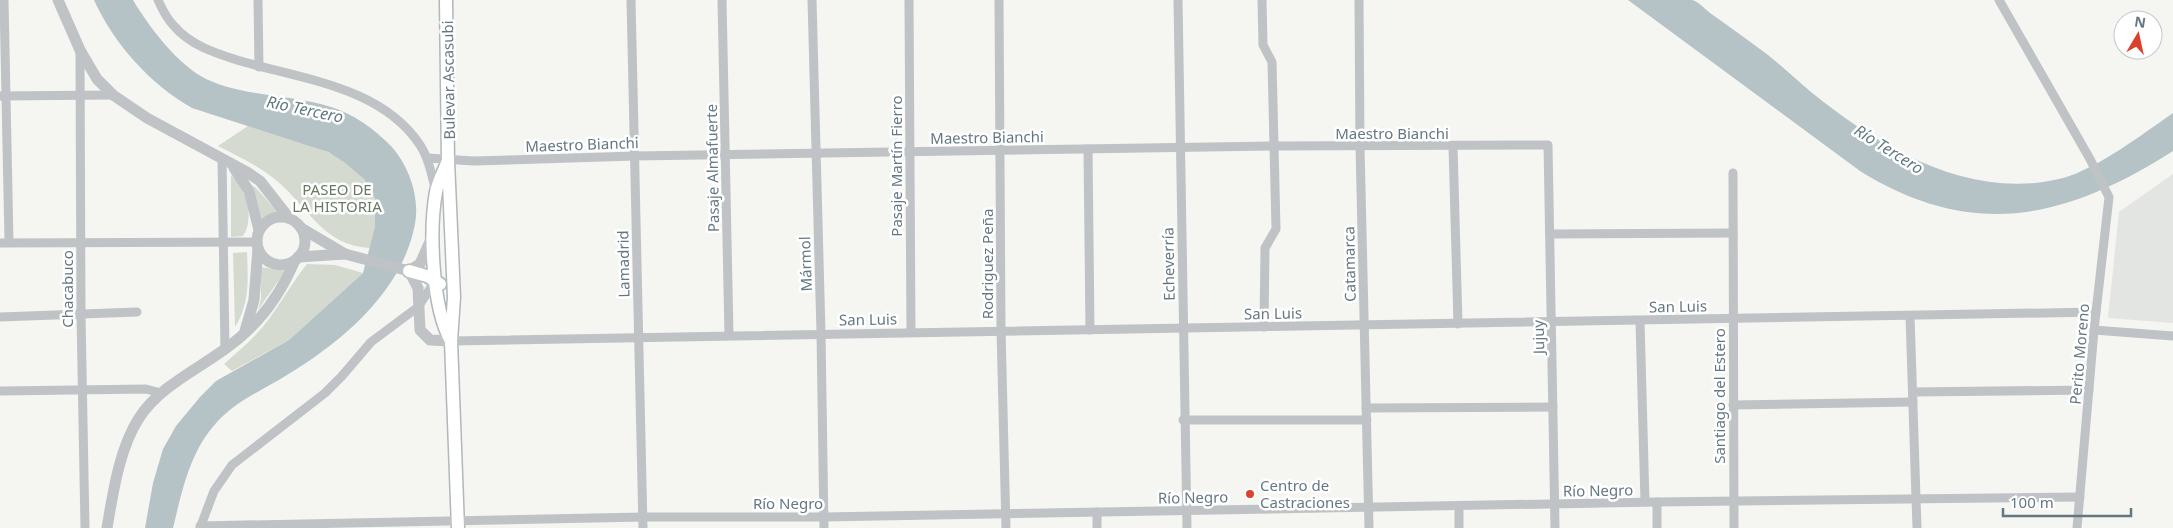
<svg xmlns="http://www.w3.org/2000/svg" width="2173" height="528" viewBox="0 0 2173 528" font-family="'Noto Sans',sans-serif">
<style>
.built{fill:#e3e5e3}
.green{fill:#d5dad1}
.water{fill:#b5c3c6}
.lines{fill:none;stroke-linecap:round;stroke-linejoin:round}
.secondary-casing{stroke:#b1b7bb;stroke-width:15}
.minor{stroke:#bfc3c6;stroke-width:9}
.tertiary{stroke:#bfc3c6;stroke-width:11}
.secondary{stroke:#fff;stroke-width:12}
.poi-dot{fill:#db422c;stroke:#fff;stroke-width:2}
.labels{text-anchor:middle;dominant-baseline:central;stroke-width:5;stroke-linejoin:round;paint-order:stroke}
.street-label{font-size:15px;fill:#657882;stroke:#fff}
.park-label{font-size:15px;fill:#6a7964;stroke:#fff}
.poi-label{font-size:15px;fill:#657882;stroke:#fff;text-anchor:start}
.water-label{font-size:16px;font-style:italic;fill:#617a7f;stroke:#fff}
</style>
<rect width="100%" height="100%" fill="#f5f5f2"/>
<!-- built -->
<polygon class="built" points="2173,174 2173,323 2108,318 2119,212"/>
<!-- green -->
<g class="green">
<path d="M 248,126 C 289,138 360,152 374,198 C 379,213 374,233 371,248 C 323,246 310,209 277,181 C 260,167 238,156 218,146 Z"/>
<path d="M 231,175 C 246,189 255,218 243,236 L 231,237 Z"/>
<polygon points="253,185 278,212 262,219"/>
<path d="M 247,252 C 248,279 250,303 235,327 L 233,253 Z"/>
<path d="M 307,264 L 335,265 L 363,273 L 289,340 L 232,371 L 224,364 C 241,349 259,334 271,316 C 284,298 294,280 307,264 Z"/>
<polygon points="261,267 285,271 258,310 261,299"/>
</g>
<!-- water -->
<g class="water">
<path d="M 94,0 L 133,0 C 149,27 178,65 206,79 C 245,97 290,94 331,107 C 354,114 374,129 391,146 C 409,166 420,197 415,224 C 402,292 343,341 287,375 C 263,390 236,401 217,422 C 190,451 182,491 173,528 L 145,528 L 153,483 L 163,449 L 176,426 L 200,397 L 216,381 L 289,340 L 363,273 L 375,227 L 375,199 L 364,179 L 344,162 L 328,152 L 192,108 C 150,84 114,44 94,0 Z"/>
<path d="M 1628,0 C 1644,0 1678,0 1692,0 C 1698,1 1705,9 1710,13 C 1730,27 1749,41 1768,55 C 1783,67 1797,80 1811,92 C 1880,148 1971,202 2063,178 C 2097,169 2144,133 2173,113 L 2173,151 C 2066,219 1973,241 1860,171 Z"/>
</g>
<g class="lines">
<!-- secondary casing -->
<g class="secondary-casing">
<g id="secondary">
<polyline points="446,0 448,161 454,297 451,341 458,528"/>
<path d="M 447,163 C 443,173 438,182 436,192 C 429,230 432,308 451,341"/>
<polyline points="409,271 427,276 440,284"/>
</g>
</g>
<!-- minor -->
<g class="minor">
<polyline points="4,0 9,242"/>
<path d="M 158,0 C 162,9 167,19 174,26 C 190,45 215,53 237,60 C 300,79 381,86 420,145 C 429,159 432,176 436,192"/>
<polyline points="258,0 259,67"/>
<polyline points="631,0 643,528"/>
<polyline points="722,0 729,335"/>
<polyline points="812,0 821,333 824,528"/>
<polyline points="909,0 911,332"/>
<polyline points="999,0 1001,330 1006,528"/>
<polyline points="1178,0 1187,528"/>
<polyline points="1262,0 1263,45 1272,62 1276,229 1265,248 1264,327"/>
<polyline points="1359,0 1360,147 1369,528"/>
<polyline points="1999,0 2090,159 2109,197 2094,330 2077,528"/>
<polyline points="80,51 81,315 85,528"/>
<polyline points="0,96 113,95"/>
<polyline points="1453,146 1458,324"/>
<polyline points="1088,149 1090,330"/>
<polyline points="427,158 474,161 635,156 1275,146 1548,145 1555,528"/>
<polyline points="222,159 225,350"/>
<polyline points="1733,173 1734,528"/>
<polyline points="1550,234 1733,233"/>
<polyline points="0,243 257,242"/>
<polyline points="1910,316 1917,528"/>
<polyline points="0,317 137,312"/>
<polyline points="1640,321 1645,502"/>
<polyline points="2094,330 2173,336"/>
<polyline points="451,341 2096,312"/>
<polyline points="0,391 146,389 161,393"/>
<polyline points="1913,392 2089,390"/>
<polyline points="1733,405 1913,402"/>
<polyline points="1366,408 1553,407"/>
<polyline points="1183,420 1367,420"/>
<polyline points="1657,502 1657,528"/>
<polyline points="1097,512 1097,528"/>
<polyline points="200,526 643,517 824,517 1657,502 2080,497"/>
<polyline points="200,528 214,491 232,465 325,393 342,376 371,342 418,307 435,281"/>
<polyline points="1459,528 1459,507"/>
</g>
<!-- tertiary -->
<g class="tertiary">
<polyline points="58,0 80,50 97,79 113,95 147,118 247,172 260,181 289,218"/>
<polyline points="234,168 249,191 259,230"/>
<circle cx="281" cy="241" r="24"/>
<polyline points="301,228 345,254 409,271"/>
<polyline points="298,257 345,254"/>
<polyline points="409,271 418,288 420,330 430,340 451,341"/>
<polyline points="409,271 420,264 432,237"/>
<polyline points="245,331 254,300 258,248"/>
<path d="M 107,528 C 113,493 119,449 139,418 C 159,387 195,371 225,349 C 257,327 280,296 295,260"/>
</g>
<!-- secondary -->
<use href="#secondary" class="secondary"/>
</g>
<!-- markers -->
<circle class="poi-dot" cx="1250" cy="494" r="5"/>
<g class="labels">
<!-- street labels -->
<g class="street-label">
<text transform="translate(448 80) rotate(-91)">Bulevar Ascasubi</text>
<text x="1392" y="133">Maestro Bianchi</text>
<text transform="translate(987 137) rotate(-1)">Maestro Bianchi</text>
<text transform="translate(582 144) rotate(-2)">Maestro Bianchi</text>
<text transform="translate(896 166) rotate(-90)">Pasaje Martín Fierro</text>
<text transform="translate(712 168) rotate(-91)">Pasaje Almafuerte</text>
<text transform="translate(623 264) rotate(-91)">Lamadrid</text>
<text transform="translate(805 264) rotate(-92)">Mármol</text>
<text transform="translate(987 264) rotate(-90)">Rodriguez Peña</text>
<text transform="translate(1168 264) rotate(-91)">Echeverría</text>
<text transform="translate(1349 264) rotate(-91)">Catamarca</text>
<text transform="translate(67 289) rotate(-90)">Chacabuco</text>
<text transform="translate(1678 306) rotate(-1)">San Luis</text>
<text transform="translate(1273 313) rotate(-1)">San Luis</text>
<text transform="translate(868 319) rotate(-1)">San Luis</text>
<text transform="translate(1538 337) rotate(-91)">Jujuy</text>
<text transform="translate(2079 354) rotate(-85)">Perito Moreno</text>
<text transform="translate(1719 396) rotate(-90)">Santiago del Estero</text>
<text transform="translate(1598 490) rotate(-1)">Río Negro</text>
<text transform="translate(1193 497) rotate(-1)">Río Negro</text>
<text x="788" y="503">Río Negro</text>
</g>
<!-- park labels -->
<g class="park-label">
<text x="337" y="189">PASEO DE<tspan x="337" dy="17">LA HISTORIA</tspan></text>
</g>
<!-- poi labels -->
<g class="poi-label">
<text x="1260" y="485">Centro de<tspan x="1260" dy="17">Castraciones</tspan></text>
</g>
<!-- water labels -->
<g class="water-label">
<text transform="translate(305 109) rotate(12)">Río Tercero</text>
<text transform="translate(1889 149) rotate(32)">Río Tercero</text>
</g>
</g>
<!-- north arrow -->
<g transform="translate(2138 35) rotate(9)"><circle r="24" fill="#ffffff" stroke="#c1c9cd"/>
<path d="M0-4L9 19L0 12L-9 19Z" fill="#db422c"/>
<text y="-8" font-size="14" font-weight="bold" text-anchor="middle" fill="#657882">N</text>
</g>
<!-- scale -->
<path d="M2003 508v8h128v-8" fill="none" stroke="#657882" stroke-width="2.5"/>
<text x="2010" y="508" font-size="15" fill="#657882" stroke="#ffffff" stroke-width="4" paint-order="stroke">100 m</text>
</svg>
